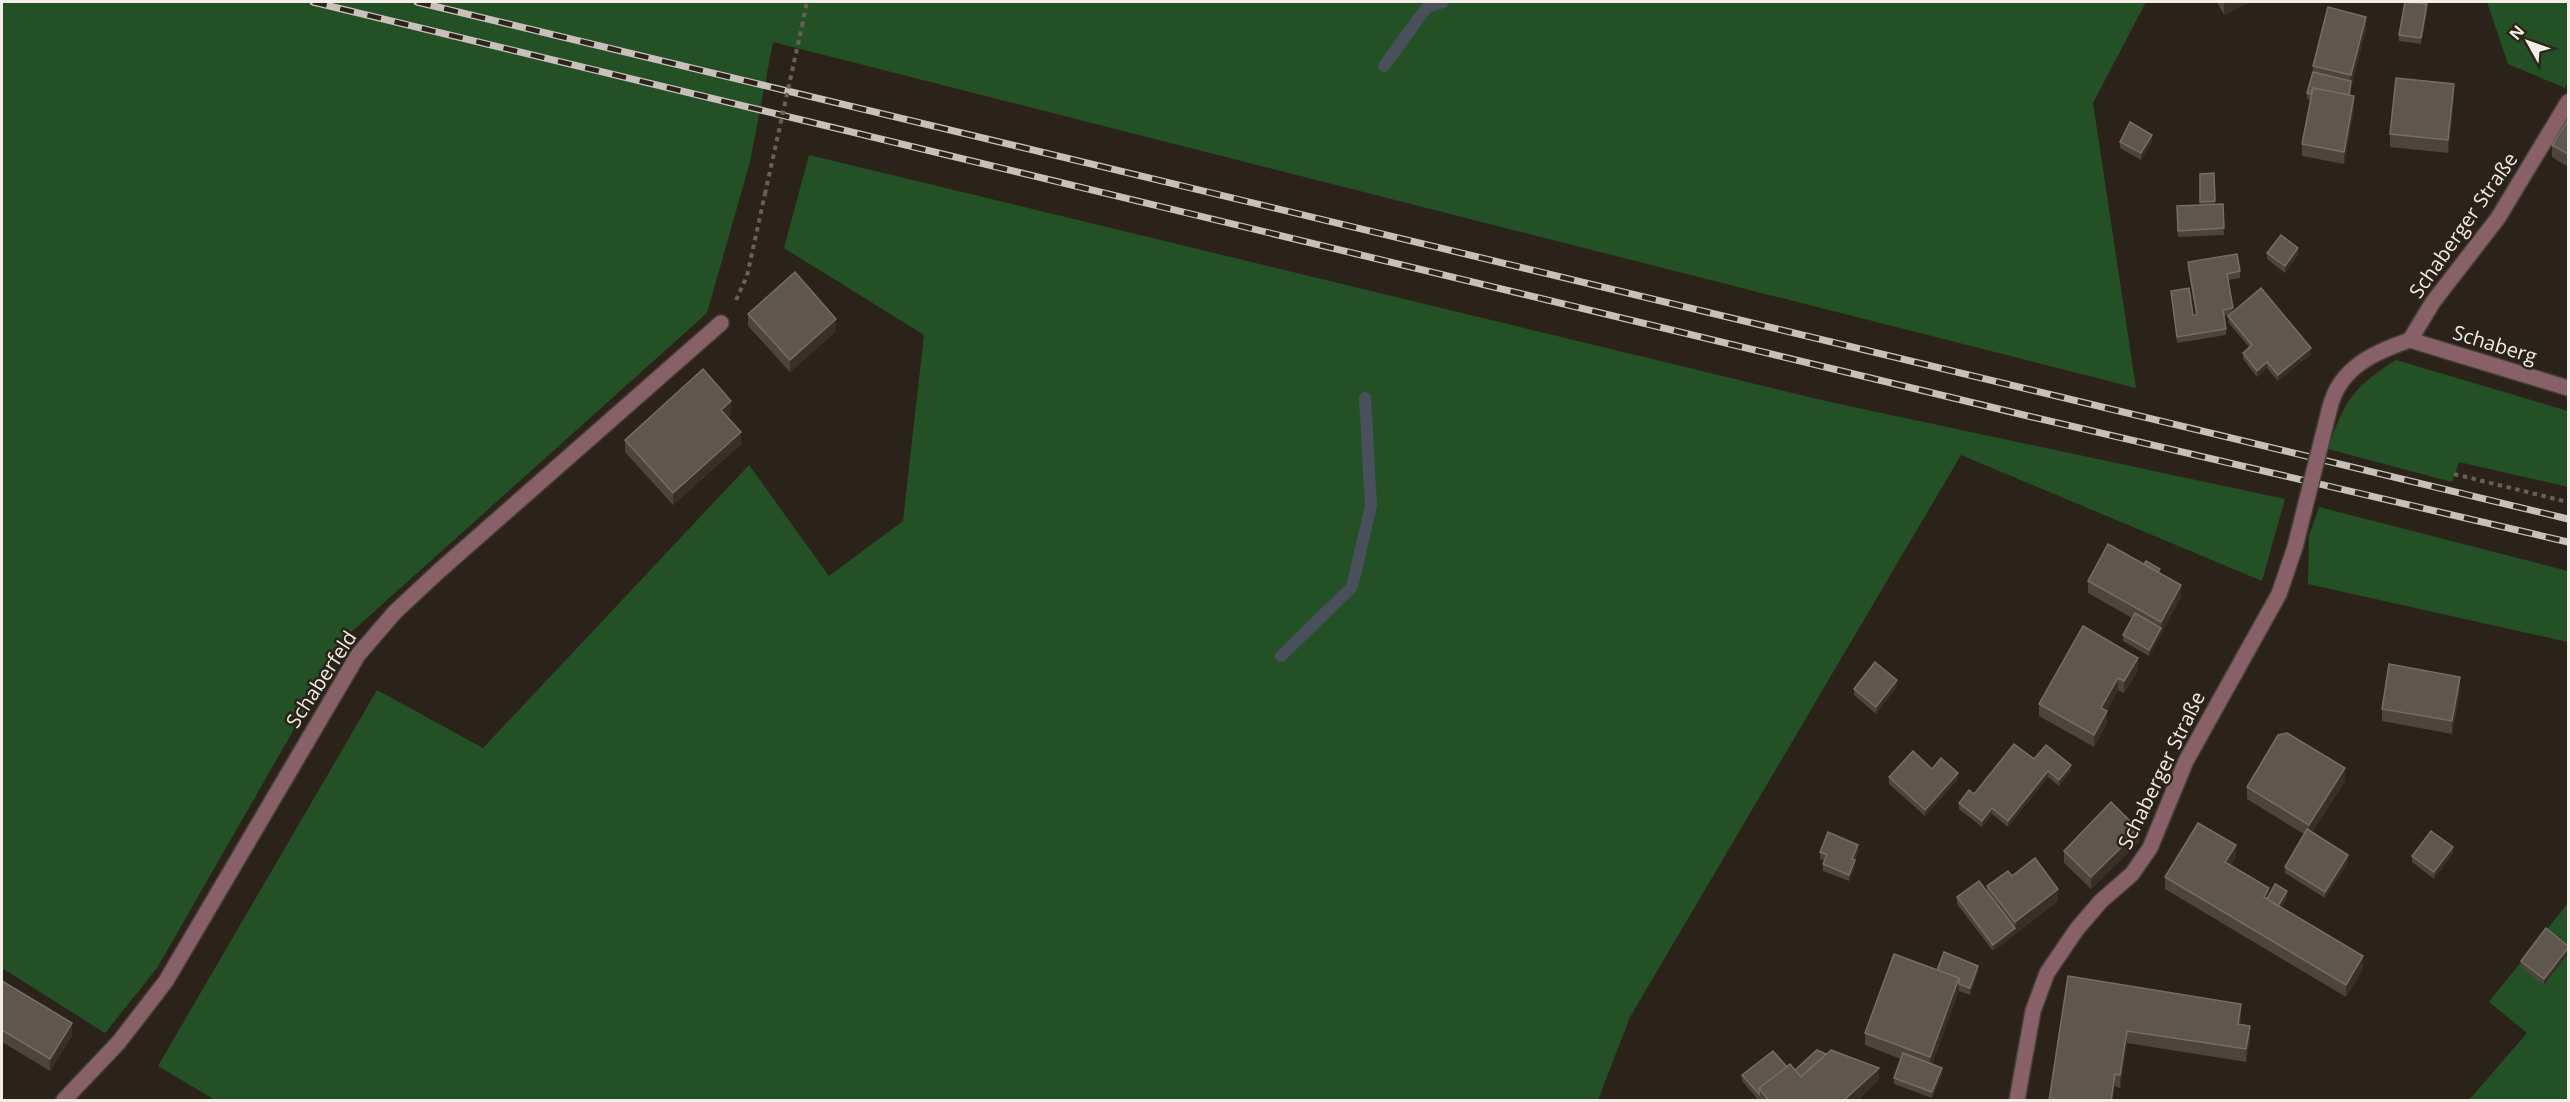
<svg xmlns="http://www.w3.org/2000/svg" width="2570" height="1102" viewBox="0 0 2570 1102" font-family="'Open Sans',sans-serif">
<style>
.green{fill:#235125}
.lines{fill:none;stroke-linecap:round;stroke-linejoin:round}
.stream{stroke:#4a505b;stroke-width:12}
.minor-casing{stroke:#473f37;stroke-width:18}
.path{stroke:#696159;stroke-width:4;stroke-dasharray:4.5 4.5;stroke-linecap:butt}
.minor{stroke:#876167;stroke-width:15}
.rail-casing{stroke:#c8c1bb;stroke-width:7}
.rail{stroke:#2b231a;stroke-width:4.5;stroke-dasharray:14;stroke-linecap:butt}
.minor-bridge-casing{stroke:#473f37;stroke-width:18;stroke-linecap:butt}
.path-bridge{stroke:#696159;stroke-width:4;stroke-dasharray:4.5 4.5;stroke-linecap:butt}
.minor-bridge{stroke:#876167;stroke-width:15}
.wall{fill:#4d453c}
.shaded-wall{fill:#383027}
.building{fill:#5f574e;stroke:#766e66;stroke-width:1.5}
.labels{text-anchor:middle;dominant-baseline:central;stroke-width:5;stroke-linejoin:round;paint-order:stroke}
.street-label{font-size:20px;fill:#f3ede7;stroke:#2b231a}
</style>
<rect width="100%" height="100%" fill="#2b231a"/>
<!-- green -->
<g class="green">
<polygon points="2,2 2146,2 2093,103 2136,388 773,42 750,162 707,313 348,635 157,968 105,1033 2,968"/>
<polygon points="2487,2 2568,2 2568,82 2565,88 2508,64"/>
<polygon points="809,155 1830,402 2285,499 2262,581 1961,455 1630,1017 1598,1100 215,1100 158,1066 377,690 483,748 749,465 829,576 903,521 924,335 784,248"/>
<path d="M 2396,360 L 2568,411 L 2568,487 L 2459,462 L 2452,482 L 2328,449 C 2344,401 2353,387 2396,360 Z"/>
<polygon points="2319,507 2568,571 2568,642 2308,584 2309,536"/>
<polygon points="2568,903 2568,1100 2469,1100 2527,1033 2489,1002"/>
</g>
<g class="lines">
<!-- stream -->
<g class="stream">
<polyline points="1384,66 1427,7 1443,2"/>
<polyline points="1281,656 1352,587 1371,506 1365,398"/>
</g>
<!-- minor casing -->
<g class="minor-casing">
<g id="minor">
<polyline points="2410,340 2433,302 2498,218 2568,102"/>
<polyline points="2410,340 2568,388"/>
<path d="M 2330,407 C 2340,367 2375,352 2410,340"/>
<polyline points="64,1100 119,1042 166,981 358,655 395,612 439,571 721,323"/>
<polyline points="2017,1100 2033,1011 2047,973 2077,929 2101,901 2132,874 2150,848 2186,761 2279,594 2295,547"/>
</g>
</g>
<!-- path -->
<g class="path">
<polyline points="802,26 807,2"/>
<polyline points="736,300 747,276 765,194"/>
<polyline points="2454,474 2568,502"/>
</g>
<!-- minor -->
<use href="#minor" class="minor"/>
<!-- rail casing -->
<g class="rail-casing">
<g id="rail">
<polyline points="313,2 2032,417 2568,542"/>
<polyline points="417,2 2568,519"/>
</g>
</g>
<!-- rail -->
<use href="#rail" class="rail"/>
<!-- minor-bridge casing -->
<g class="minor-bridge-casing">
<polyline id="minor-bridge" points="2295,547 2330,407"/>
</g>
<!-- path-bridge -->
<polyline class="path-bridge" points="765,194 802,26"/>
<!-- minor-bridge -->
<use href="#minor-bridge" class="minor-bridge"/>
</g>
<!-- wall -->
<g class="wall">
<polygon points="2217,2 2250,2 2224,15"/>
<polygon points="2427,10 2421,44 2399,41 2399,35"/>
<polygon points="2366,29 2351,88 2350,95 2354,108 2344,164 2302,156 2302,144 2310,100 2307,99 2307,93 2313,72 2313,66"/>
<polygon points="2454,97 2448,153 2390,147 2390,134"/>
<polygon points="2568,120 2568,167 2552,157 2552,145"/>
<polygon points="2152,141 2141,160 2120,148 2120,142"/>
<polygon points="2200,174 2215,201 2215,205 2223,204 2224,235 2178,237 2177,206 2200,205"/>
<polygon points="2267,253 2298,255 2285,273 2267,259"/>
<polygon points="2188,262 2240,271 2240,278 2228,280 2233,312 2311,354 2278,381 2267,368 2257,377 2243,359 2243,353 2249,347 2228,322 2229,315 2224,316 2226,329 2226,335 2177,343 2171,291 2193,315 2196,315 2188,269"/>
<polygon points="748,314 836,331 790,372 748,326"/>
<polygon points="731,414 727,417 741,444 673,505 625,452 625,440"/>
<polygon points="2144,564 2160,573 2181,597 2149,656 2123,641 2123,635 2132,618 2088,593 2088,581"/>
<polygon points="2138,670 2124,693 2118,690 2107,710 2107,723 2094,747 2039,716 2039,704"/>
<polygon points="1897,686 1876,714 1854,695 1854,689"/>
<polygon points="2460,689 2452,734 2382,721 2382,709"/>
<polygon points="2034,759 2071,771 2059,786 2048,777 2008,827 1992,814 1982,827 1959,809 1959,803"/>
<polygon points="1932,769 1958,779 1925,816 1889,784 1889,777"/>
<polygon points="2345,781 2312,832 2348,862 2325,898 2285,873 2285,867 2304,834 2247,799 2247,787"/>
<polygon points="2139,842 2091,889 2064,863 2064,851"/>
<polygon points="1858,851 1855,860 1855,866 1849,881 1823,871 1823,864 1825,861 1820,859 1820,852"/>
<polygon points="2453,853 2434,879 2412,862 2412,856"/>
<polygon points="2236,857 2231,865 2269,895 2287,898 2281,908 2363,969 2346,997 2165,889 2165,877"/>
<polygon points="2012,876 2058,901 1993,951 1957,904 1957,897 1987,892 1987,886"/>
<polygon points="2568,946 2544,985 2521,967 2521,961"/>
<polygon points="1937,970 1978,972 1970,995 1959,991 1932,1064 1942,1074 1932,1098 1894,1084 1894,1078 1901,1059 1865,1045 1865,1033"/>
<polygon points="2068,976 2241,1017 2240,1024 2250,1038 2246,1062 2127,1043 2120,1088 2115,1086"/>
<polygon points="2,981 72,1036 50,1071 2,1042"/>
<polygon points="1787,1067 1795,1070 1879,1080 1857,1101 1759,1101 1742,1081 1742,1075"/>
</g>
<!-- shaded-wall -->
<g class="shaded-wall">
<polygon points="2224,2 2250,2 2224,15"/>
<polygon points="2427,4 2427,10 2421,44 2421,38"/>
<polygon points="2366,17 2366,29 2351,88 2348,107 2351,75"/>
<polygon points="2454,84 2454,97 2448,153 2448,140"/>
<polygon points="2354,96 2354,108 2344,164 2344,152"/>
<polygon points="2152,135 2152,141 2141,160 2141,153"/>
<polygon points="2298,248 2298,255 2285,273 2285,266"/>
<polygon points="836,319 836,331 790,372 790,360"/>
<polygon points="2311,348 2311,354 2278,381 2278,375"/>
<polygon points="2267,362 2267,368 2257,377 2257,371"/>
<polygon points="731,401 731,414 721,422 721,410"/>
<polygon points="741,432 741,444 673,505 673,493"/>
<polygon points="2181,585 2181,597 2149,656 2149,650 2161,628 2161,622"/>
<polygon points="2138,658 2138,670 2124,693 2124,681"/>
<polygon points="2460,677 2460,689 2452,734 2452,721"/>
<polygon points="2118,678 2118,690 2101,720 2101,708"/>
<polygon points="1897,680 1897,686 1876,714 1876,707"/>
<polygon points="2107,711 2107,723 2094,747 2094,735"/>
<polygon points="2071,765 2071,771 2059,786 2059,780"/>
<polygon points="2345,768 2345,781 2309,837 2309,825"/>
<polygon points="2048,771 2048,777 2008,827 2008,821"/>
<polygon points="1958,773 1958,779 1925,816 1925,810"/>
<polygon points="1992,808 1992,814 1982,827 1982,821"/>
<polygon points="2139,830 2139,842 2091,889 2091,877"/>
<polygon points="1858,845 1858,851 1852,865 1852,859"/>
<polygon points="2236,845 2236,857 2225,874 2225,862"/>
<polygon points="2453,847 2453,853 2434,879 2434,872"/>
<polygon points="2348,855 2348,862 2325,898 2325,892"/>
<polygon points="1855,860 1855,866 1849,881 1849,875"/>
<polygon points="2269,888 2269,901 2264,897"/>
<polygon points="2058,889 2058,901 1993,951 1993,945 2015,928 2015,922"/>
<polygon points="2287,891 2287,898 2276,917 2276,910"/>
<polygon points="2568,948 2568,954 2544,985 2544,979"/>
<polygon points="2363,956 2363,969 2346,997 2346,985"/>
<polygon points="1978,966 1978,972 1970,995 1970,988"/>
<polygon points="1959,978 1959,991 1930,1070 1930,1057"/>
<polygon points="2241,1004 2241,1017 2238,1036 2238,1024"/>
<polygon points="72,1023 72,1036 50,1071 50,1059"/>
<polygon points="2250,1026 2250,1038 2246,1062 2246,1049"/>
<polygon points="2127,1031 2127,1043 2120,1088 2120,1075"/>
<polygon points="1879,1068 1879,1080 1857,1101 1843,1101"/>
<polygon points="1942,1068 1942,1074 1932,1098 1932,1092"/>
<polygon points="2115,1074 2115,1086 2113,1101 2111,1101"/>
</g>
<!-- building -->
<g class="building">
<polygon points="2405,2 2427,4 2421,38 2399,35"/>
<polygon points="2328,7 2366,17 2351,75 2313,66"/>
<polygon points="2313,72 2351,81 2349,95 2313,88 2311,94 2307,93"/>
<polygon points="2396,78 2454,84 2448,140 2390,134"/>
<polygon points="2313,88 2354,96 2344,152 2302,144"/>
<polygon points="2568,120 2568,154 2552,145"/>
<polygon points="2130,122 2152,135 2141,153 2120,142"/>
<polygon points="2214,173 2215,201 2200,202 2200,174"/>
<polygon points="2223,204 2224,228 2178,231 2177,206"/>
<polygon points="2281,235 2298,248 2285,266 2267,253"/>
<polygon points="2237,254 2240,271 2227,274 2233,308 2223,310 2226,329 2177,337 2171,291 2189,288 2193,315 2197,315 2188,262"/>
<polygon points="795,272 836,319 790,360 748,314"/>
<polygon points="2261,288 2311,348 2278,375 2267,362 2257,371 2243,353 2252,345 2228,316"/>
<polygon points="703,369 731,401 721,410 741,432 673,493 625,440"/>
<polygon points="2108,544 2181,585 2161,622 2088,581"/>
<polygon points="2146,561 2160,569 2158,572 2144,564"/>
<polygon points="2135,613 2161,628 2149,650 2123,635"/>
<polygon points="2083,626 2138,658 2124,681 2118,678 2110,692 2101,708 2107,711 2094,735 2039,704"/>
<polygon points="1875,662 1897,680 1876,707 1854,689"/>
<polygon points="2389,664 2460,677 2452,721 2382,709"/>
<polygon points="2287,733 2345,768 2309,825 2247,787 2278,735"/>
<polygon points="2014,744 2034,759 2046,745 2071,765 2059,780 2048,771 2008,821 1992,808 1982,821 1959,803 1969,790 1974,794"/>
<polygon points="1913,751 1932,769 1941,758 1958,773 1925,810 1889,777"/>
<polygon points="2111,802 2139,830 2091,877 2064,851"/>
<polygon points="2198,823 2236,845 2225,862 2269,888 2264,897 2363,956 2346,985 2165,877"/>
<polygon points="2307,829 2348,855 2325,892 2285,867"/>
<polygon points="2431,831 2453,847 2434,872 2412,856"/>
<polygon points="1828,832 1858,845 1852,859 1855,860 1849,875 1823,864 1827,855 1820,852"/>
<polygon points="2035,858 2058,889 2015,922 1987,886 2008,871 2012,876"/>
<polygon points="1979,881 2015,928 1993,945 1957,897"/>
<polygon points="2275,884 2287,891 2278,906 2267,899"/>
<polygon points="2546,928 2568,946 2568,948 2544,979 2521,961"/>
<polygon points="1944,952 1978,966 1970,988 1959,984 1959,978 1937,970"/>
<polygon points="1894,954 1959,978 1930,1057 1865,1033"/>
<polygon points="2068,976 2241,1004 2238,1024 2250,1026 2246,1049 2127,1031 2120,1075 2115,1074 2111,1101 2049,1101"/>
<polygon points="2,981 72,1023 50,1059 2,1030"/>
<polygon points="1817,1050 1826,1054 1801,1077 1795,1070"/>
<polygon points="1831,1050 1879,1068 1843,1101 1769,1101 1759,1088 1790,1064 1801,1077"/>
<polygon points="1773,1051 1787,1067 1759,1088 1759,1094 1742,1075"/>
<polygon points="1903,1053 1942,1068 1932,1092 1894,1078"/>
</g>
<g class="labels">
<!-- street labels -->
<g class="street-label">
<text transform="translate(2463 225) rotate(-55)">Schaberger Straße</text>
<text transform="translate(2495 344) rotate(17)">Schaberg</text>
<text transform="translate(321 679) rotate(-57)">Schaberfeld</text>
<text transform="translate(2161 770) rotate(-64)">Schaberger Straße</text>
</g>
</g>
<!-- border -->
<rect width="2570" height="1102" fill="none" stroke="#f3ede7" stroke-width="6"/>
<!-- north arrow -->
<g transform="translate(2528 42) rotate(310)" stroke="#2b231a" stroke-width="4.5" paint-order="stroke">
<path d="M0-4.5L10 22L0 15L-10 22Z" fill="#f3ede7"/>
<text y="-9" font-size="16" font-weight="bold" text-anchor="middle" fill="#f3ede7">N</text>
</g>
</svg>
